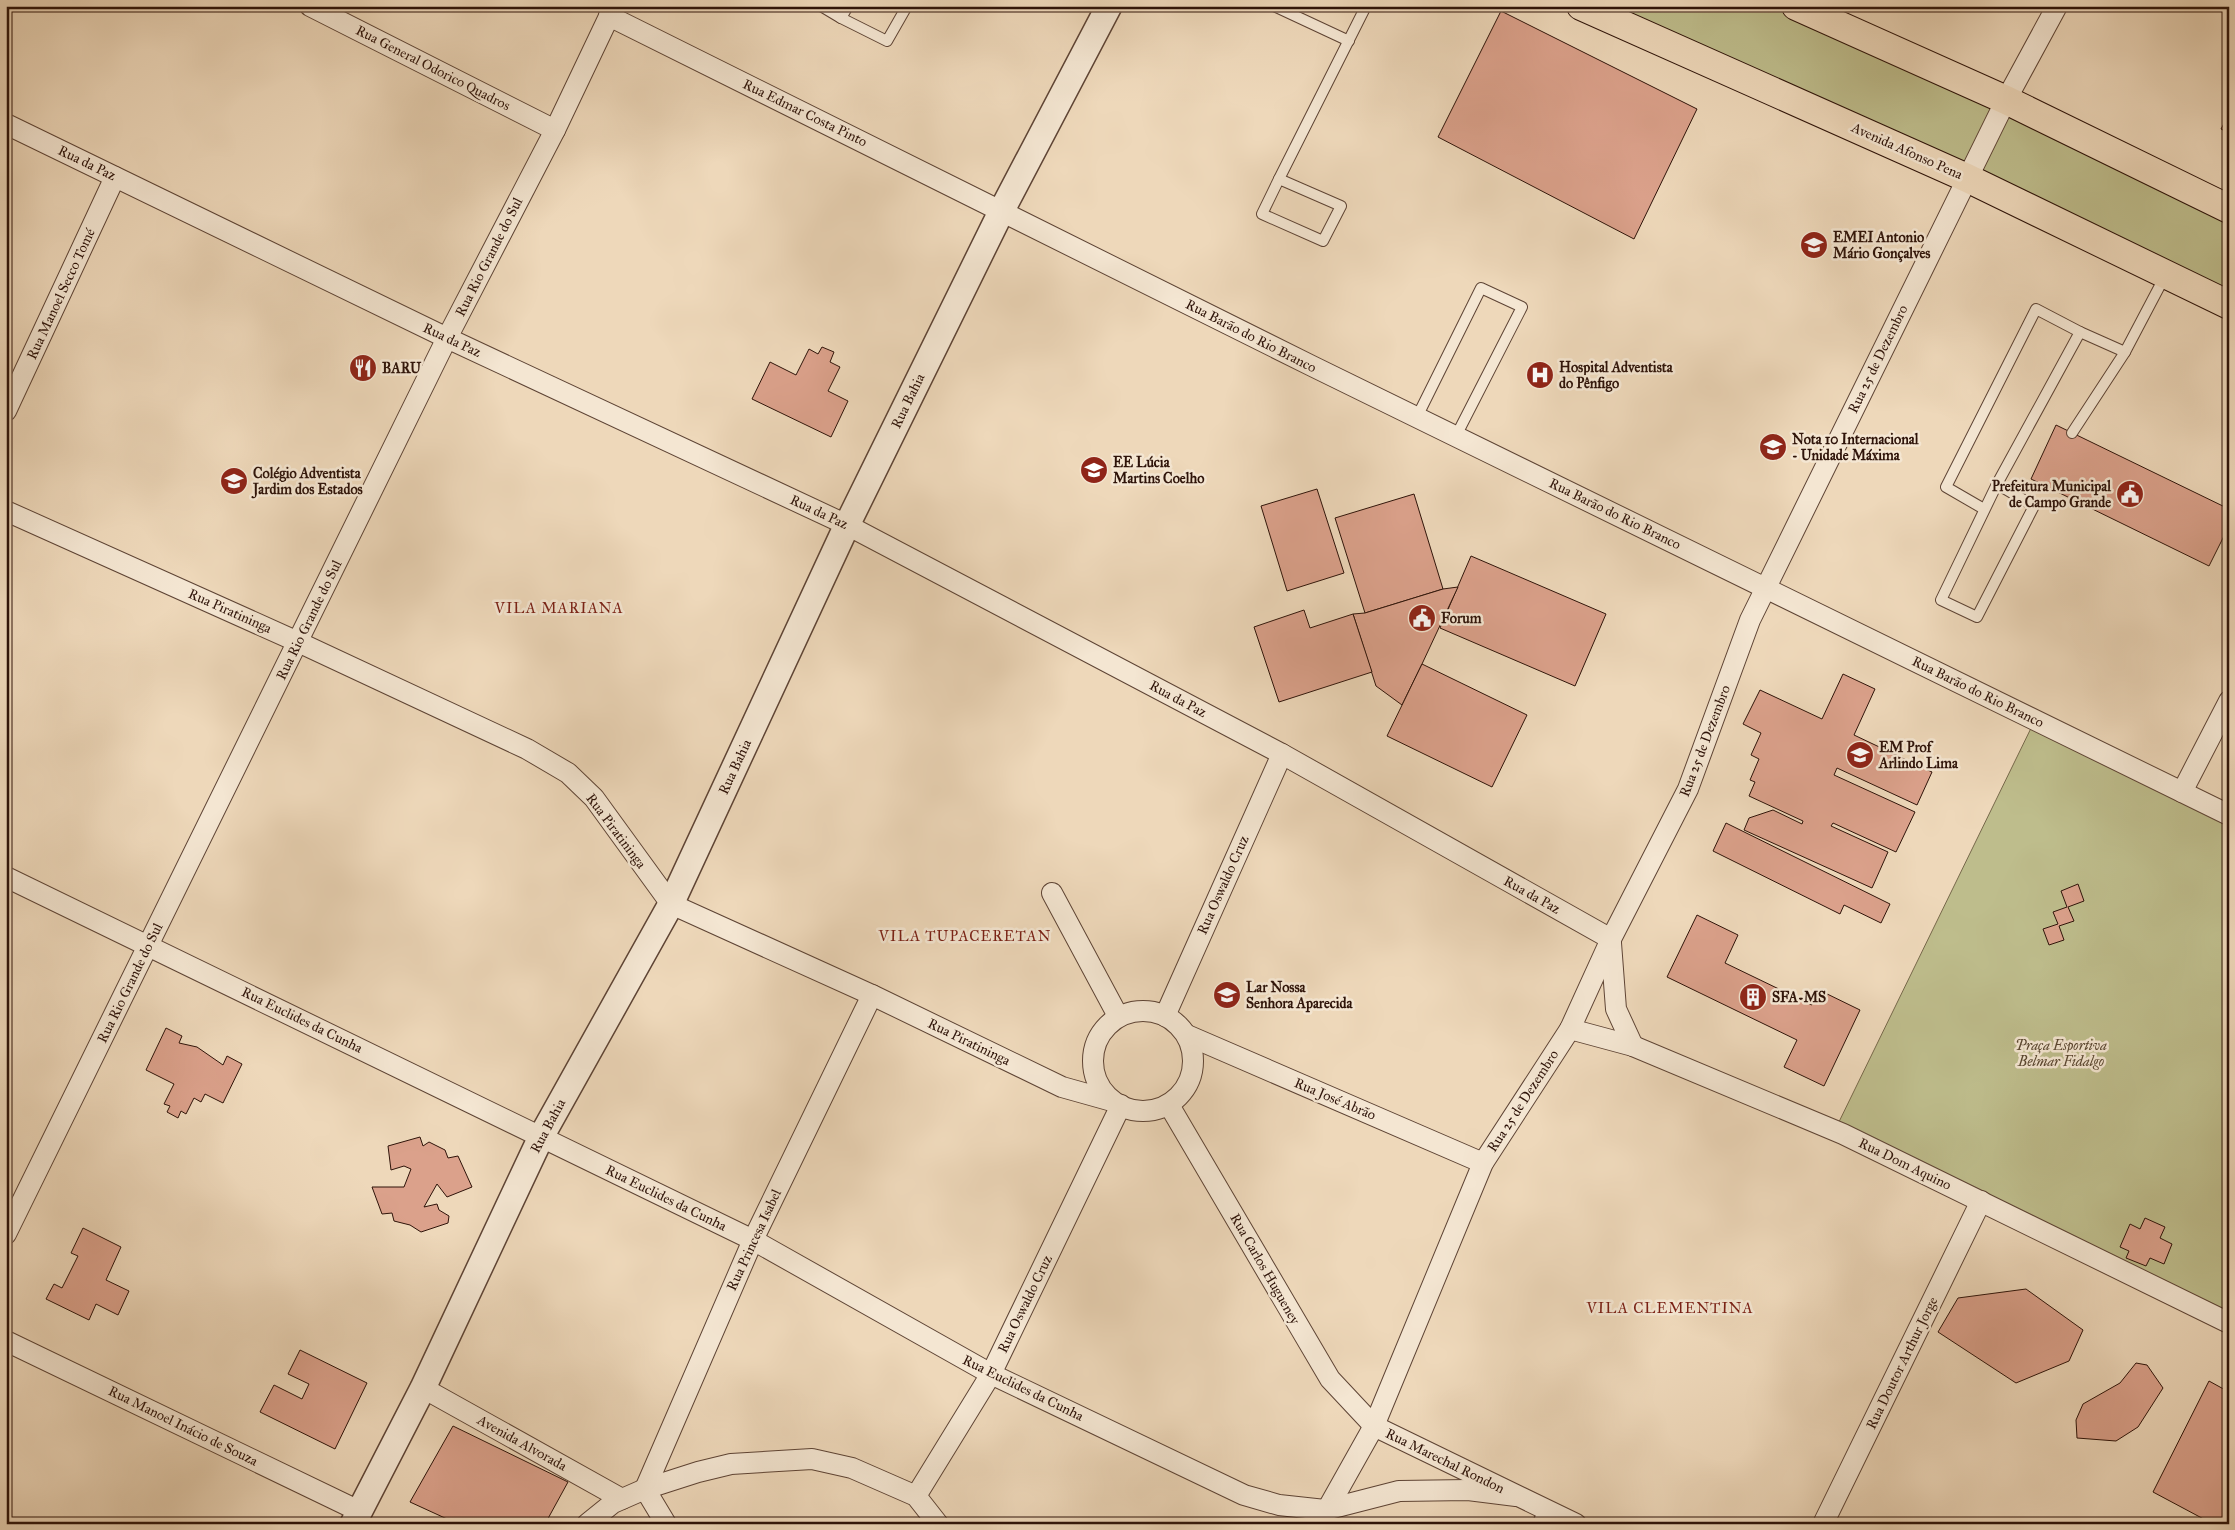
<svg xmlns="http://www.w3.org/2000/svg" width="2235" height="1530" viewBox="0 0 2235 1530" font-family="'IM FELL Great Primer',serif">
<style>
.green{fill:#bebd8c;stroke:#76684a}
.building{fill:#dba18b;stroke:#2e1309}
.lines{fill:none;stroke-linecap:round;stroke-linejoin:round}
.service-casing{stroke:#5e4435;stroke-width:12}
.minor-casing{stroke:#5e4435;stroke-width:22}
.tertiary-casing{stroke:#5e4435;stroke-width:28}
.primary-casing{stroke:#2e1309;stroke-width:30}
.service{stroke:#f4e6d2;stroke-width:10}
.minor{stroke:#f4e6d2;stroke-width:20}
.tertiary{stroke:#f4e6d2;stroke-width:25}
.primary{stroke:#eed8ba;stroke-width:28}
.labels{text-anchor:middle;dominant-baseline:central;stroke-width:5;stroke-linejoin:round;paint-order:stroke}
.street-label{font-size:14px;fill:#2e1309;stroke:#f4e6d2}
.poi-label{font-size:14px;font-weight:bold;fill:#2e1309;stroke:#f4e6d2;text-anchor:start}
.park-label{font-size:14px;font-style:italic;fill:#594630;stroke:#f4e6d2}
.neighbourhood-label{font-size:15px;letter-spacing:1px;fill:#7a1f14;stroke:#f4e6d2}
</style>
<rect width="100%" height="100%" fill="#eed8ba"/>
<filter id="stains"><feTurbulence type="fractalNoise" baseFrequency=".004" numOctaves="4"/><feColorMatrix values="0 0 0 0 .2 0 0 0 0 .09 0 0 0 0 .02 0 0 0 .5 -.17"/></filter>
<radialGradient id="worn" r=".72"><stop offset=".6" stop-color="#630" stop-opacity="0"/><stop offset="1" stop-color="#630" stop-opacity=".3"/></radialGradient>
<!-- green -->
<g class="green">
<polygon points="1581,6 1796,6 2229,209 2229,304"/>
<polygon points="2035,720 2229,815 2229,1322 1835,1130"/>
</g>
<!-- building -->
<g class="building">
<polygon points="1501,11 1697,109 1634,239 1438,137"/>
<polygon points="2229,114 2229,133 2221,129"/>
<polygon points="822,347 834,352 830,362 840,367 828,391 848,401 831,437 752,399 770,362 796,375 809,349 818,354"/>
<polygon points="2056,425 2229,509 2229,526 2209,566 2031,479"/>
<polygon points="1317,489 1344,573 1287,591 1261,506"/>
<polygon points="1414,494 1443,589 1365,613 1335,518"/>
<polygon points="1471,556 1606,614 1575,686 1440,628"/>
<polygon points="1458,587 1422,664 1402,705 1376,686 1353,614 1365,613 1443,589"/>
<polygon points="1304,610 1310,628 1353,614 1372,672 1279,702 1254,627"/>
<polygon points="1422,664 1527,715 1492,787 1387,736"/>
<polygon points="1843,674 1875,689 1854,735 1932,772 1917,805 1837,768 1834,775 1915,812 1896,852 1833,823 1831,826 1888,852 1872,888 1744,830 1749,818 1773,810 1802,824 1803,821 1749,796 1755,782 1750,780 1759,759 1751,755 1761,733 1743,724 1760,690 1822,719"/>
<polygon points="1726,823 1890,904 1881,923 1844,905 1840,914 1713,851"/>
<polygon points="2078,884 2084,901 2068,907 2074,921 2059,926 2064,940 2049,945 2043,929 2058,924 2053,912 2067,907 2061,891"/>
<polygon points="1697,915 1738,935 1725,963 1812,1005 1819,990 1860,1010 1824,1086 1784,1067 1797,1040 1667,977"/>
<polygon points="166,1028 182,1036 179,1043 197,1047 223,1065 227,1056 242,1064 223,1103 205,1094 201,1102 194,1098 186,1114 181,1111 178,1118 167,1112 170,1106 164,1104 174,1084 146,1070"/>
<polygon points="420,1137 423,1146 429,1142 445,1150 448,1158 458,1156 472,1187 447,1197 437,1184 424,1207 437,1204 439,1210 449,1216 448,1223 421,1232 410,1225 394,1221 392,1213 382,1214 372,1187 404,1187 411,1169 404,1166 391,1170 388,1146"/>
<polygon points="2145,1218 2165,1227 2160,1238 2172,1244 2164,1264 2150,1258 2146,1266 2126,1258 2129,1251 2120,1247 2130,1224 2140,1229"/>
<polygon points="83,1228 121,1247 106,1280 129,1291 118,1315 96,1304 89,1320 46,1299 54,1284 62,1288 78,1256 71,1253"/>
<polygon points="2026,1289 2083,1330 2069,1361 2016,1383 1938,1332 1958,1298"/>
<polygon points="300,1350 367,1383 335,1449 260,1412 274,1385 302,1399 309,1384 288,1374"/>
<polygon points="2136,1363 2147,1365 2163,1388 2138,1427 2116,1441 2077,1438 2076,1420 2083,1404 2120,1383"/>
<polygon points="2209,1381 2229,1392 2229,1524 2213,1524 2153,1492"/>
<polygon points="453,1426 568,1482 545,1524 458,1524 410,1502"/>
</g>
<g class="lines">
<!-- service casing -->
<g class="service-casing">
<g id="service">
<polyline points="821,6 841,18 848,6"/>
<polyline points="1274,6 1349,41"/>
<polyline points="841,18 887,41 907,6"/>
<polygon points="1279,179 1341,206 1323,241 1262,214"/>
<polyline points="1279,179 1366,6"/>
<polyline points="2080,332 2125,352"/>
<polyline points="1417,417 1481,288 1522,307 1456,436"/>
<polyline points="2072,433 2125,352 2165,276"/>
<polyline points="1984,509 1946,487 2036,309 2080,332 1997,484 1941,600 1977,617 2034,506 1997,484"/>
<polyline points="1537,1524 1545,1509"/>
</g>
</g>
<!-- minor casing -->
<g class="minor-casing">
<g id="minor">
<polyline points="310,6 555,130"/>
<polyline points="609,16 1312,366 2229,815"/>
<polyline points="6,124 447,338 847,525 1282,754 1611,939"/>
<polyline points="6,411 115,177"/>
<polyline points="6,511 298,642 527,749 568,773 594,798 671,904 872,995 1062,1087 1112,1101"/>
<polyline points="2182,792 2229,701"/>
<polyline points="6,877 753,1240 991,1374 1244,1495 1279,1505 1325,1510 1399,1491 1468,1490 1516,1496"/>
<polyline points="1052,893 1118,1016"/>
<polyline points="1611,943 1616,1009 1633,1046"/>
<circle cx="1143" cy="1061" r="50"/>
<polyline points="1165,1016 1282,754"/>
<polyline points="1570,1029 1633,1046 1843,1134 2229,1323"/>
<polyline points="1187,1035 1483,1163"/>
<polyline points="1169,1105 1330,1379 1374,1426 1576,1524"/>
<polyline points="6,1234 447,338 555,130 614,6"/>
<polyline points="6,1341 359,1511"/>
<polyline points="423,1388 622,1499"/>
<polyline points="916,1496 991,1374 1121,1105"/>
<polyline points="587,1524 613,1503 645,1489 698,1472 731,1464 812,1459 852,1468 916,1496 938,1524"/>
<polyline points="666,1524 645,1489 753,1240 872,995"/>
<polyline points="1319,1524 1374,1426 1483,1163 1570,1029 1611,939 1688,789 1750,620 2006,100 2057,6"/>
<polyline points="1823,1524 1981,1201"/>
</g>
</g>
<!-- tertiary casing -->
<g class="tertiary-casing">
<polyline id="tertiary" points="353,1524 423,1388 541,1137 671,904 847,525 1002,210 1109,6"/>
</g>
<!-- primary casing -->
<g class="primary-casing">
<g id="primary">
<polyline points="1581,6 1967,178 2229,305"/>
<polyline points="1796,6 2006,100 2229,209"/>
</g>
</g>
<!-- service -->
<use href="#service" class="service"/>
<!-- minor -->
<use href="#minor" class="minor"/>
<!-- tertiary -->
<use href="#tertiary" class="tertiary"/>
<!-- primary -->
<use href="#primary" class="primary"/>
</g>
<!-- icons -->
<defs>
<g id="school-disc" transform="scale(1.4375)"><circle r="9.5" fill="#8f2418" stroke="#f4e6d2"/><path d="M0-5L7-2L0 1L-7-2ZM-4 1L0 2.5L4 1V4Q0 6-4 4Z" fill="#fff"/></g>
<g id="restaurant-disc" transform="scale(1.4375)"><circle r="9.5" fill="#8f2418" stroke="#f4e6d2"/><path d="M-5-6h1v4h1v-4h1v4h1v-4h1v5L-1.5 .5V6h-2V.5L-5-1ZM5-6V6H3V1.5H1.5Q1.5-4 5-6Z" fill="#fff"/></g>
<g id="hospital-disc" transform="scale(1.4375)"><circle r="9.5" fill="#8f2418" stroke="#f4e6d2"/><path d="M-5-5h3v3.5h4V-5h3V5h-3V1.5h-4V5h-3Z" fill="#fff"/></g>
<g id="civic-disc" transform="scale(1.4375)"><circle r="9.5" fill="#8f2418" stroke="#f4e6d2"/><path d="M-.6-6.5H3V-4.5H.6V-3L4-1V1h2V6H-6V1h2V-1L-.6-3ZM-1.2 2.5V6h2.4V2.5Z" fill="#fff"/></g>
<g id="building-disc" transform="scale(1.4375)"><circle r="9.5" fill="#8f2418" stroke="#f4e6d2"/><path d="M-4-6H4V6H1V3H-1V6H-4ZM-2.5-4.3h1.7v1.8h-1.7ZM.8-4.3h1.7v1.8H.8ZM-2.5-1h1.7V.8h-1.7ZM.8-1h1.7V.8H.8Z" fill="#fff"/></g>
</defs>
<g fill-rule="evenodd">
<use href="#school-disc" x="1814" y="245"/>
<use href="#restaurant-disc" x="363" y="368"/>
<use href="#hospital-disc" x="1540" y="375"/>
<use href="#school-disc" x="1773" y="447"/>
<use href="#school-disc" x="1094" y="470"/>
<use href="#school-disc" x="234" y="481"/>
<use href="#civic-disc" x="2130" y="494"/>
<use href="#civic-disc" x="1422" y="618"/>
<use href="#school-disc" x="1860" y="755"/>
<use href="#school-disc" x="1227" y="995"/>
<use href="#building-disc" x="1753" y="997"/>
</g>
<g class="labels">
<!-- street labels -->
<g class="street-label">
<text transform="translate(433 68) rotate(27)">Rua General Odorico Quadros</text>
<text transform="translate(805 113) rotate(26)">Rua Edmar Costa Pinto</text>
<text transform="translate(1907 151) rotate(24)">Avenida Afonso Pena</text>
<text transform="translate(87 163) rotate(26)">Rua da Paz</text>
<text transform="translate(489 257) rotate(-63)">Rua Rio Grande do Sul</text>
<text transform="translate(61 294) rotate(-65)">Rua Manoel Secco Tomé</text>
<text transform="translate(1251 336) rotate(27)">Rua Barão do Rio Branco</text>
<text transform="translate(452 340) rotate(25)">Rua da Paz</text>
<text transform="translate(1878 359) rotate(-64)">Rua 25 de Dezembro</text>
<text transform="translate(908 401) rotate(-64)">Rua Bahia</text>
<text transform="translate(819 512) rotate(25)">Rua da Paz</text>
<text transform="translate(1615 514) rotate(26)">Rua Barão do Rio Branco</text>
<text transform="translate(230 611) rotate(24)">Rua Piratininga</text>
<text transform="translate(309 620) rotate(-64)">Rua Rio Grande do Sul</text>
<text transform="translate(1978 692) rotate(26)">Rua Barão do Rio Branco</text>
<text transform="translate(1178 699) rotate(28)">Rua da Paz</text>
<text transform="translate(1705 741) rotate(-69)">Rua 25 de Dezembro</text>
<text transform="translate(735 767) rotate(-65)">Rua Bahia</text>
<text transform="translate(616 831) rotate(53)">Rua Piratininga</text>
<text transform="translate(1223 885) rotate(-66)">Rua Oswaldo Cruz</text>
<text transform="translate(1532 895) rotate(29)">Rua da Paz</text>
<text transform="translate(130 983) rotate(-64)">Rua Rio Grande do Sul</text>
<text transform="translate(302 1020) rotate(26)">Rua Euclides da Cunha</text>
<text transform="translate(969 1042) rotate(26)">Rua Piratininga</text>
<text transform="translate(1335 1099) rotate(23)">Rua José Abrão</text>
<text transform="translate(1523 1101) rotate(-57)">Rua 25 de Dezembro</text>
<text transform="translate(548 1126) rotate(-62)">Rua Bahia</text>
<text transform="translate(1905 1164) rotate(26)">Rua Dom Aquino</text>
<text transform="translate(666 1198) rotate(26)">Rua Euclides da Cunha</text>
<text transform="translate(754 1240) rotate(-65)">Rua Princesa Isabel</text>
<text transform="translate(1265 1269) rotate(60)">Rua Carlos Hugueney</text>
<text transform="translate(1025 1304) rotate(-64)">Rua Oswaldo Cruz</text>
<text transform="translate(1902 1363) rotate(-64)">Rua Doutor Arthur Jorge</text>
<text transform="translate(1023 1388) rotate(26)">Rua Euclides da Cunha</text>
<text transform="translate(183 1426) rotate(26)">Rua Manoel Inácio de Souza</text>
<text transform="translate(522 1443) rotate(29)">Avenida Alvorada</text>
<text transform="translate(1445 1461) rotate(26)">Rua Marechal Rondon</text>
</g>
<!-- poi labels -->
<g class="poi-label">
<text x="1833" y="237">EMEI Antonio<tspan x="1833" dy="16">Mário Gonçalves</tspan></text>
<text x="1559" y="367">Hospital Adventista<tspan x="1559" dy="16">do Pênfigo</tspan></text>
<text x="382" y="368">BARU</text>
<text x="1792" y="439">Nota 10 Internacional<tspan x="1792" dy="16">- Unidade Máxima</tspan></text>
<text x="1113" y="462">EE Lúcia<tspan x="1113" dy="16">Martins Coelho</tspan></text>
<text x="253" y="473">Colégio Adventista<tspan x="253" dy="16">Jardim dos Estados</tspan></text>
<text x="2111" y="486" text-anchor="end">Prefeitura Municipal<tspan x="2111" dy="16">de Campo Grande</tspan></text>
<text x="1441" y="618">Forum</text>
<text x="1879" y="747">EM Prof<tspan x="1879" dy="16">Arlindo Lima</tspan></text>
<text x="1246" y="987">Lar Nossa<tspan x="1246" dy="16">Senhora Aparecida</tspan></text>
<text x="1772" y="997">SFA-MS</text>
</g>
<!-- park labels -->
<g class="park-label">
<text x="2061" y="1045">Praça Esportiva<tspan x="2061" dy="16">Belmar Fidalgo</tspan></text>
</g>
<!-- neighbourhood labels -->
<g class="neighbourhood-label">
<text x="559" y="608">VILA MARIANA</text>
<text x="965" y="936">VILA TUPACERETAN</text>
<text x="1670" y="1308">VILA CLEMENTINA</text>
</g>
</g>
<!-- margin -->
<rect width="2235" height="1530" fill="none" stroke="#eed8ba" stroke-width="25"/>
<rect x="8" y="8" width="2220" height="1515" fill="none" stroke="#2e1309" stroke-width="2.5"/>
<rect x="12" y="12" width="2210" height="1505" fill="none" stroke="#2e1309"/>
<rect width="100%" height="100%" filter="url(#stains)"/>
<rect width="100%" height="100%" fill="url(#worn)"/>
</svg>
